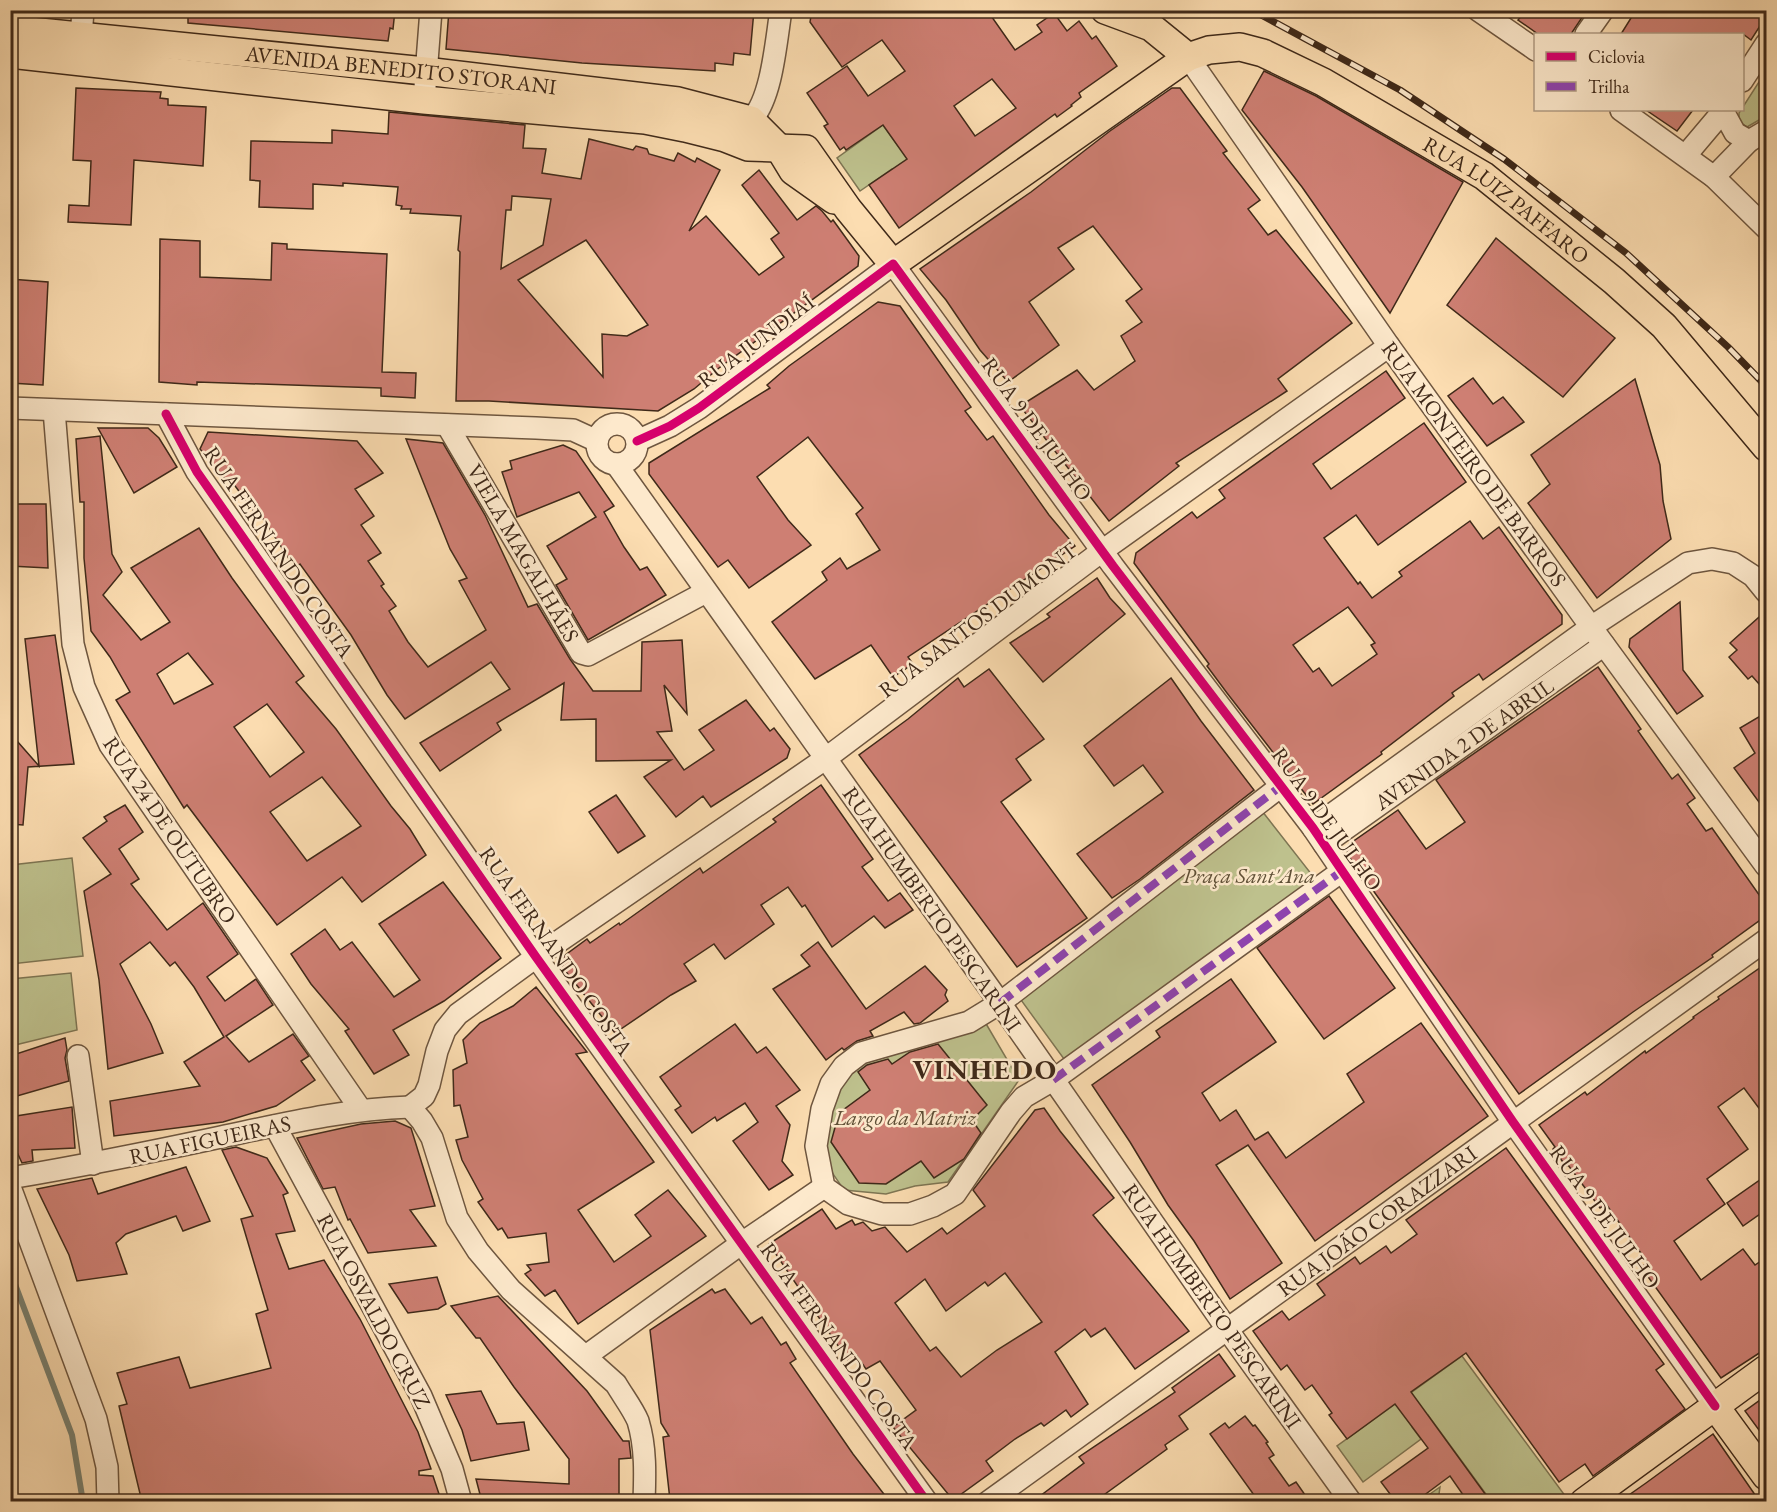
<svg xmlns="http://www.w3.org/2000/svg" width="1777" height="1512" viewBox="0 0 1777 1512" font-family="'EB Garamond',serif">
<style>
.green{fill:#bec18d;stroke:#7e7553;stroke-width:1.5}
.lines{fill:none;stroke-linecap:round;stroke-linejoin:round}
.stream{stroke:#798171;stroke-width:6}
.building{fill:#ce7f73;stroke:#3f2919;stroke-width:1.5;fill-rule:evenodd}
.minor-casing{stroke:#6e563f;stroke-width:24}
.major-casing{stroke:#3f2919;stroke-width:30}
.minor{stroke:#fde9cc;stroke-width:21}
.major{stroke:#fcddb1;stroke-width:27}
.rail-casing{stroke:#3f2919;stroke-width:7}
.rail{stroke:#fde9cc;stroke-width:4.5;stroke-dasharray:14;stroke-linecap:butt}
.quiet{stroke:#8e44ad;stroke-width:8;stroke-dasharray:15 8;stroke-linecap:butt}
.cycleway-casing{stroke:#fde9cc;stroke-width:13}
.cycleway{stroke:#d6006c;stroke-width:9}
.labels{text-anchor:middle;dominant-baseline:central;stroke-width:5;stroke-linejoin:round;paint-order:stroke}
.street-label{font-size:22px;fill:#3f2919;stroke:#fde9cc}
.park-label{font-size:22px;font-style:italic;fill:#5f4f36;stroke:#fde9cc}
.district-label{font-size:28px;font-weight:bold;letter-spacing:1.5px;fill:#3f2919;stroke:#fde9cc}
</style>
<rect width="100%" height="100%" fill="#fcddb1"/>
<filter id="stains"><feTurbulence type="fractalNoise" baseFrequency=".00333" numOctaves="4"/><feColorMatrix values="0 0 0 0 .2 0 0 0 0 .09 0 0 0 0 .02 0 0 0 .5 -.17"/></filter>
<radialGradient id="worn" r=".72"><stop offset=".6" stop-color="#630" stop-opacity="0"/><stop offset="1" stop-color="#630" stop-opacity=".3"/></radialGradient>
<!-- green -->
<g class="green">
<polygon points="1766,71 1766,116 1747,127 1739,122 1739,113"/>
<polygon points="883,125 898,146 922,156 896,174 892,169 860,191 837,158"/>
<polygon points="1262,811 1316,880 1064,1059 1021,1000"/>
<polygon points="72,858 83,956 11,964 11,865"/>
<polygon points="71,973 77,1030 11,1046 11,979"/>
<polygon points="985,1022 1019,1080 948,1182 915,1186 886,1194 844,1190 833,1174 821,1147 826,1119 843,1077 866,1055"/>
<polygon points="1462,1356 1566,1497 1560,1501 1491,1501 1428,1415 1412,1427 1421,1439 1363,1482 1337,1446"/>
<polygon points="1440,1487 1438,1501 1420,1501"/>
</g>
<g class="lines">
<!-- stream -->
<polyline class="stream" points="10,1271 72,1435 83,1502"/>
</g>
<!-- building -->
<g class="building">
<polygon points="188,10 395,10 393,29 390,28 388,41 188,23"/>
<polygon points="449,10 754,10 750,55 734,53 733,65 715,63 715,71 582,63 446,49"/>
<path d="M 812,10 L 987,10 L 1015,50 L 1042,32 L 1037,25 L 1054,13 L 1067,31 L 1079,21 L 1092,39 L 1096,36 L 1117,66 L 1079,93 L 1081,97 L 1071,105 L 1072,106 L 1057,117 L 1055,114 L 899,228 L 869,185 L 907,159 L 883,125 L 846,150 L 844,147 L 840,150 L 824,126 L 828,124 L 807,93 L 847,66 L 868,96 L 905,71 L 882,40 L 842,67 L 810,22 ZM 992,79 L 1016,108 L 975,136 L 954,106 Z"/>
<polygon points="1526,10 1587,10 1571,34 1538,34 1518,20"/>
<polygon points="1636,10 1767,10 1767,15 1751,40 1743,34 1621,34"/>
<polygon points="1264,71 1316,96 1463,182 1390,313 1302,187 1242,110"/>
<polygon points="76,88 161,92 160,98 168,99 168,105 206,107 203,166 134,160 131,225 68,222 69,205 89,206 91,161 73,160"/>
<polygon points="1172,88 1180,88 1227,151 1223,153 1260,200 1248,209 1268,235 1276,230 1352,323 1278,379 1287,391 1176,463 1179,466 1109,521 1020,406 1077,370 1094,390 1135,361 1121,336 1142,322 1126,301 1142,289 1093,226 1058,248 1074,269 1029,302 1059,345 1008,382 980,350 946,300 920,269 1031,192 1110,131"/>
<polygon points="1646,110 1693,110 1677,131"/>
<path d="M 389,112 L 525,125 L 523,148 L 546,149 L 542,173 L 581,179 L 589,139 L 633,150 L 636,146 L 647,149 L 649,154 L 674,161 L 678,153 L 695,162 L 697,158 L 720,170 L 689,231 L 706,216 L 759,275 L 784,257 L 771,239 L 779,233 L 742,185 L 759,170 L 797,220 L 816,206 L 822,211 L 831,222 L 833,220 L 859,256 L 858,266 L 719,368 L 694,389 L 658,411 L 489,401 L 456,401 L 460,252 L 458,250 L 461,216 L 410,213 L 411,209 L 401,209 L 402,206 L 396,205 L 398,187 L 343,183 L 343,186 L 313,184 L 313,209 L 259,207 L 260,181 L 250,180 L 251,141 L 332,143 L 332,130 L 388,134 ZM 512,196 L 551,199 L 543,245 L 501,269 L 506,210 L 511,210 ZM 586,240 L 648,325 L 627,336 L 602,334 L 603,377 L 518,280 Z"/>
<polygon points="1496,238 1615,338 1563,397 1447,305"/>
<polygon points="160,239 200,241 200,277 271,280 272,243 287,244 287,249 387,254 382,372 416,373 415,398 381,396 381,388 197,382 197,385 159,382"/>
<polygon points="10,279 48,282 43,385 10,383"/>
<polygon points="878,302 900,306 971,407 965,411 987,440 993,436 1049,515 1075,546 908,657 913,664 893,677 871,645 815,679 772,622 827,580 822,572 840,558 847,569 880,550 856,514 863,508 808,437 757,477 788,520 811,545 749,588 728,560 718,567 649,474 649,463 770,388 767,385 789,366"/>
<path d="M 1386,371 L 1405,398 L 1313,464 L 1331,489 L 1424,423 L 1466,482 L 1378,545 L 1356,515 L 1324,538 L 1358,584 L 1360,582 L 1372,598 L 1402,576 L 1399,572 L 1470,521 L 1483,539 L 1499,527 L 1562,615 L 1562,624 L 1483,680 L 1479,674 L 1452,693 L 1454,696 L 1381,752 L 1382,754 L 1313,804 L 1227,693 L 1207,666 L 1209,664 L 1134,563 L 1136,553 L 1192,512 L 1197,518 L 1225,498 L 1219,490 ZM 1348,607 L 1375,643 L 1371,645 L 1377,654 L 1332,686 L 1319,668 L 1313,672 L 1293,645 Z"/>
<polygon points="1473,378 1493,404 1503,397 1524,422 1487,446 1448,396"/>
<polygon points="1635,379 1660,465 1663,501 1671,539 1597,598 1528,503 1550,484 1531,455"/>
<polygon points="98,428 148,428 159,438 177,467 134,493"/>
<polygon points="208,432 357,441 383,473 355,489 374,516 361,525 381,553 368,561 384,584 381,586 396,606 389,611 408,642 428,667 486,630 459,581 467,578 450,549 406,439 443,443 485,515 528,607 537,604 570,659 593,691 641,691 642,642 682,640 687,714 664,685 672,731 657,732 684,770 714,750 699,730 746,700 770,731 774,728 790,749 787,758 711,807 703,796 676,817 644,777 671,760 596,761 596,719 561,720 564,683 497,723 501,730 440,771 420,743 510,689 491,662 405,719 387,695 351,635 300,564 295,568 258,511 255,513 230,479 227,481 200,449"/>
<path d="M 100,436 L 112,554 L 122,572 L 103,595 L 141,640 L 170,622 L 131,568 L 199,528 L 232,578 L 304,676 L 296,682 L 336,729 L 391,806 L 410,829 L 426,855 L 362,902 L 342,877 L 277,925 L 187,805 L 184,808 L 116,700 L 130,692 L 110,657 L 91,631 L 84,558 L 84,502 L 80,502 L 76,439 ZM 188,653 L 213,684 L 174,704 L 157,674 ZM 267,704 L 304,752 L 270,777 L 234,727 ZM 322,777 L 361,826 L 307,861 L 270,812 Z"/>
<polygon points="563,445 576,451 614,506 604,512 624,547 640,570 647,567 666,595 588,640 556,585 567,579 547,546 596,517 579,492 517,517 502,472 512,469 510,461"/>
<polygon points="10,504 46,504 48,568 10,566"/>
<polygon points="1097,578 1110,598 1125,614 1043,682 1010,643 1050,617 1047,614"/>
<polygon points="1680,602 1683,670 1703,696 1677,714 1629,647 1630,639"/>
<polygon points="1767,610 1767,693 1752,676 1748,679 1729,657 1737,650 1730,643"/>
<polygon points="55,635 74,764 28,767 23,825 10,824 10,733 39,766 25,639"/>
<polygon points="1598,667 1641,729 1638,731 1672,779 1678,774 1695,798 1687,804 1706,831 1712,828 1767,906 1767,915 1712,955 1713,957 1633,1012 1519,1094 1347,854 1348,845 1398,810 1426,849 1465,822 1436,780"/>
<polygon points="989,669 1044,739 1016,759 1031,780 1001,802 1087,918 1017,967 859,755 908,719 958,678 964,687"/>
<polygon points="1171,678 1201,721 1254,790 1140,879 1112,898 1077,854 1163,792 1143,765 1114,786 1084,746"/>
<polygon points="1767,712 1767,813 1734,768 1755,753 1740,728"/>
<polygon points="821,785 873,859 862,867 888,901 900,893 913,910 885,928 874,916 832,947 805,905 802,907 788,887 761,905 774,924 725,959 714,944 684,964 696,981 671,995 615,1033 563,968 564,956 587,939 590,943 619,923 620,925 700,868 703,873 776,822 773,819"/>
<polygon points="616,795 645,836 618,853 589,812"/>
<polygon points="125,805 143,832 119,849 139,879 131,884 167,930 203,903 238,954 207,977 225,1001 256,979 273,1005 226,1036 249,1062 293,1034 309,1056 301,1061 315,1080 276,1106 223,1122 114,1136 110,1101 200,1086 184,1062 224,1037 194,987 175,962 170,966 150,942 120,964 151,1024 163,1053 108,1069 99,980 84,891 111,874 83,838 107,821 104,817"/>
<polygon points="443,882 501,958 444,1001 393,1030 409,1055 374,1074 345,1031 349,1029 311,984 291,954 325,929 340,950 352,942 394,997 420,980 379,924"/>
<polygon points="1329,896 1395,988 1324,1039 1257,948"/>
<polygon points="818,942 866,1009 925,966 947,990 945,995 948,1001 920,1023 914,1024 904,1012 870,1031 873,1036 857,1041 844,1050 842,1048 826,1060 773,989 810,966 801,955"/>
<polygon points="1767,963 1767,1119 1744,1088 1718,1107 1748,1149 1707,1179 1725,1204 1674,1241 1701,1280 1743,1249 1755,1265 1767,1257 1767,1348 1721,1378 1641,1267 1648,1263 1606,1204 1600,1208 1568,1165 1566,1166 1553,1149 1555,1147 1539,1125 1585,1092 1587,1095 1645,1051 1646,1053 1694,1018 1693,1017 1719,999 1718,997"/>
<polygon points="1231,979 1276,1042 1202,1093 1220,1121 1236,1110 1255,1140 1268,1132 1286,1158 1364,1102 1347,1074 1421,1023 1488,1116 1315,1241 1248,1145 1216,1165 1282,1263 1230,1299 1194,1241 1168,1205 1130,1142 1092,1085 1160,1037 1156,1031"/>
<polygon points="536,987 587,1052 576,1054 654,1162 578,1210 589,1226 614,1262 651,1236 635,1215 668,1190 706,1236 578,1324 555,1290 545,1296 525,1274 531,1270 527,1265 549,1262 546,1233 508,1238 502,1228 498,1230 478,1202 483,1199 462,1160 456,1140 468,1137 460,1105 454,1106 453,1070 467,1063 463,1040 480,1023 513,1006"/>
<polygon points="735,1024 757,1053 766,1047 800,1090 776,1106 790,1125 782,1161 793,1175 769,1190 733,1141 758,1122 745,1103 717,1121 715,1117 692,1133 675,1110 681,1106 660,1077"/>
<polygon points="65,1038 67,1050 65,1058 69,1081 10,1098 10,1056"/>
<polygon points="938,1044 987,1105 972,1120 981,1133 964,1159 934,1178 921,1161 886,1184 859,1183 831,1142 839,1113 870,1090 858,1072 867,1065 888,1059 892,1064 910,1052"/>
<polygon points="72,1107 75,1148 32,1150 33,1161 22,1163 10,1137 10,1117"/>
<path d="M 1044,1108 L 1060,1131 L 1114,1198 L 1093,1215 L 1189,1331 L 1135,1369 L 1105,1328 L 1091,1337 L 1085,1329 L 1055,1352 L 1088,1404 L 1071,1417 L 1066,1410 L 1044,1426 L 1041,1423 L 1015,1439 L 986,1461 L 993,1471 L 953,1500 L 893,1427 L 916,1410 L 880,1361 L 866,1369 L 857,1356 L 849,1362 L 769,1244 L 822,1209 L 836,1229 L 852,1220 L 855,1225 L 863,1222 L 872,1231 L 885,1227 L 907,1252 L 942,1228 L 947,1234 L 985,1206 L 973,1190 L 1035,1110 ZM 1005,1273 L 1042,1322 L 997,1350 L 961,1377 L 936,1347 L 930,1351 L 895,1303 L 925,1279 L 946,1311 L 985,1282 L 988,1286 Z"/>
<polygon points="395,1121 411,1128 435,1206 410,1210 436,1246 368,1253 350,1219 348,1220 335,1187 323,1189 297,1138 361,1124"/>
<polygon points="236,1147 267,1158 288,1193 283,1195 295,1231 276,1234 289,1269 324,1260 360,1319 418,1432 431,1469 419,1471 419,1475 433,1476 440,1497 419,1502 142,1502 119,1406 127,1404 117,1373 179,1357 190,1388 271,1368 256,1314 268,1310 241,1219 253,1216 222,1150"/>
<polygon points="1506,1148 1664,1364 1656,1370 1685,1409 1593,1476 1585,1464 1559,1482 1466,1353 1411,1392 1491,1502 1468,1502 1450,1476 1415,1502 1396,1502 1381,1482 1428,1448 1395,1404 1347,1439 1329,1415 1332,1413 1312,1385 1305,1390 1287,1365 1281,1370 1253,1331 1282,1311 1289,1320 1325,1295 1317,1284 1355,1257 1360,1264 1386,1246 1391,1253 1417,1234 1406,1220"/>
<polygon points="186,1167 210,1221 183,1231 176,1216 126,1234 116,1243 127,1274 77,1281 69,1255 37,1189 92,1178 98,1194"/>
<polygon points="1767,1175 1767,1209 1743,1226 1727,1203"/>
<polygon points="437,1277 446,1304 438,1309 408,1313 389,1284"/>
<polygon points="712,1289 715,1293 725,1289 751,1324 762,1317 781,1345 786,1342 796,1359 790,1363 853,1454 890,1502 670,1500 663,1437 669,1436 661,1423 650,1330"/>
<polygon points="498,1296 587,1391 623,1441 629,1441 631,1458 619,1459 619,1502 482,1502 476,1479 569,1484 569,1459 514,1387 480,1338 476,1338 451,1306"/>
<polygon points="1219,1354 1235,1376 1179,1416 1188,1429 1165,1445 1167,1449 1094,1502 1032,1502 1084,1463 1079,1457 1175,1392 1172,1388"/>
<polygon points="481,1391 497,1424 524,1422 529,1450 471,1461 462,1430 446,1395"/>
<polygon points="1767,1395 1767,1441 1745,1411"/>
<polygon points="1245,1416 1253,1426 1255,1425 1268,1442 1266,1443 1274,1455 1269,1458 1289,1486 1296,1482 1310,1502 1259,1502 1210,1434 1225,1423 1229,1428"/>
<polygon points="1713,1434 1760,1502 1619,1502 1646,1483"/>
</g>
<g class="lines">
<!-- minor casing -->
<g class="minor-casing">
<g id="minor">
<polyline points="1478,10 1536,50"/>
<polyline points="1586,34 1603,10"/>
<polyline points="80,52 83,10"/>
<polyline points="1188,57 1389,346 1591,627 1766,866"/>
<polyline points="1742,81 1766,44"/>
<polyline points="424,100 431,10"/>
<polyline points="1621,110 1714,177 1766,228"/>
<polyline points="1723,111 1735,133 1749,141"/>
<path d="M 751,120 C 772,99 776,41 781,10"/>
<polyline points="1686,155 1724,110"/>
<polyline points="1714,177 1749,141 1766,131"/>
<polyline points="10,408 536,428 573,430 597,441"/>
<polyline points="54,410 73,644 84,687 110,745 361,1110"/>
<polyline points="166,414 197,472 536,957 927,1502"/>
<circle cx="617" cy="444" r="20"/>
<polyline points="447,425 581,653 588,655 706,592"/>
<polyline points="637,441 670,426 699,408 893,264 1113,566 1313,828 1513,1122 1715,1406"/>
<polyline points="616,464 1000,1003 1234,1339 1351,1502"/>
<polyline points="1281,786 1000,1003 969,1022 861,1053 844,1066 831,1084 822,1109 816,1146 824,1187 848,1204 882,1214 910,1214 933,1206 955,1194 1011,1112 1024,1097 1053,1080 1342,871"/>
<polyline points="1313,828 1591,627 1688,563 1712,559 1733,563 1753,576 1766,592"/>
<polyline points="1324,844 1604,645"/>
<polyline points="78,1056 93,1164"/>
<polyline points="410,1107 424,1096 429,1085 437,1051 445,1030 458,1014 536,957 825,759 1102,551 1389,346"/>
<path d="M 410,1107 L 422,1121 L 432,1138 L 457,1218 L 478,1251 L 511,1290 L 616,1384 C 623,1396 633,1409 638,1421 C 646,1447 645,1475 644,1502"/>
<polyline points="275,1126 421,1396 452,1469 461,1502"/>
<path d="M 10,1178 C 81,1166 151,1152 221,1137 C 283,1124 346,1109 410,1107"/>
<polyline points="10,1187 96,1419 107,1467 108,1502"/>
<polyline points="586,1356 742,1243 824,1187"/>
<polyline points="988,1502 1766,940"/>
</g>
</g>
<!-- major casing -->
<g class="major-casing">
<g id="major">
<polyline points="1105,10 1151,27 1188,57"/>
<path id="s1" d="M 10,29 L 425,71 L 678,101 L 751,120 L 779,148 L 793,171 L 834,200"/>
<path id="s2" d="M 10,54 L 424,100 L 645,120 L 685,128 L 725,138 L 748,147 L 806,149 L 848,209 L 893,264 L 1188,57 L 1209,50 L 1240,47 L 1263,53 L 1323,82 L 1484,176 L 1614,281 L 1664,326 L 1766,447"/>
<polyline points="1715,1406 1766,1476"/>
<polyline points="1584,1502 1766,1369"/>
</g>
</g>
<!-- minor -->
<use href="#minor" class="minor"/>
<!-- major -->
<use href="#major" class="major"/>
<!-- rail casing -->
<g class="rail-casing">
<polyline id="rail" points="1252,10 1400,90 1504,159 1626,253 1728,347 1766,386"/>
</g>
<!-- rail -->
<use href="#rail" class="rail"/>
<!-- quiet -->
<g class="quiet">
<polyline points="1000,1003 1281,786"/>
<polyline points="1053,1080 1342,871"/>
</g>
<!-- cycleway casing -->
<g class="cycleway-casing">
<g id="cycleway">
<polyline points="166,414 197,472 536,957 927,1502"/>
<polyline points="637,441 670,426 699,408 893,264 1113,566 1313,828 1513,1122 1715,1406"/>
</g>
</g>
<!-- cycleway -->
<use href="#cycleway" class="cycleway"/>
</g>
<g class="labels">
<!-- street labels -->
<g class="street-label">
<text stroke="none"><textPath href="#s1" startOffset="393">AVENIDA BENEDITO STORANI</textPath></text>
<text stroke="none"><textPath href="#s2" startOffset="1670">RUA LUIZ PAFFARO</textPath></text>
<text transform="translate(756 341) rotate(-37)">RUA JUNDIAÍ</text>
<text transform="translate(1037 429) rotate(54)">RUA 9 DE JULHO</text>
<text transform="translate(1474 464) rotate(54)">RUA MONTEIRO DE BARROS</text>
<text transform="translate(279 552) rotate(56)">RUA FERNANDO COSTA</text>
<text transform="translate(523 553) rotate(60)">VIELA MAGALHÃES</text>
<text transform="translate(978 620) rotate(-37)">RUA SANTOS DUMONT</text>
<text transform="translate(1464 744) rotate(-35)">AVENIDA 2 DE ABRIL</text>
<text transform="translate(1327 819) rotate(54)">RUA 9 DE JULHO</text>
<text transform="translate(170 830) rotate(56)">RUA 24 DE OUTUBRO</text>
<text transform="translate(932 909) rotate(55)">RUA HUMBERTO PESCARINI</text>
<text transform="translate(556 951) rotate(55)">RUA FERNANDO COSTA</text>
<text transform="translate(210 1140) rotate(-12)">RUA FIGUEIRAS</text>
<text transform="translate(1605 1217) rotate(54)">RUA 9 DE JULHO</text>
<text transform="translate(1377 1221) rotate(-36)">RUA JOÃO CORAZZARI</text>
<text transform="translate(1212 1306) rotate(55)">RUA HUMBERTO PESCARINI</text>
<text transform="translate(374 1311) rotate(62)">RUA OSVALDO CRUZ</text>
<text transform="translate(839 1346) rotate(54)">RUA FERNANDO COSTA</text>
</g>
<!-- park labels -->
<g class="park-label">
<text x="1249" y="875">Praça Sant'Ana</text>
<text x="905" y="1117">Largo da Matriz</text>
</g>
<!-- district labels -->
<g class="district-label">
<text x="985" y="1069">VINHEDO</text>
</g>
</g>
<!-- margin -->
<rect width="1777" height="1512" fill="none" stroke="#fcddb1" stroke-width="36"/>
<rect x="12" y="12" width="1753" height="1488" fill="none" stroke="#3f2919" stroke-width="3"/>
<rect x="18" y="18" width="1741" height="1476" fill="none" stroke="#3f2919" stroke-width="1.5"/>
<!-- legend -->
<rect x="1534" y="33" width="210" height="78" fill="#fde9cc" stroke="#b19c84" stroke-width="1.5"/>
<rect x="1546" y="52" width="30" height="9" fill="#d6006c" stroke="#b19c84" stroke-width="1.5"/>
<text x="1588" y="63" font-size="18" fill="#3f2919">Ciclovia</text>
<rect x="1546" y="82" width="30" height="9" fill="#8e44ad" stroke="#b19c84" stroke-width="1.5"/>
<text x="1588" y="93" font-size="18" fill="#3f2919">Trilha</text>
<rect width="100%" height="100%" filter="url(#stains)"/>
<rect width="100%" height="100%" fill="url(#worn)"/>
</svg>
